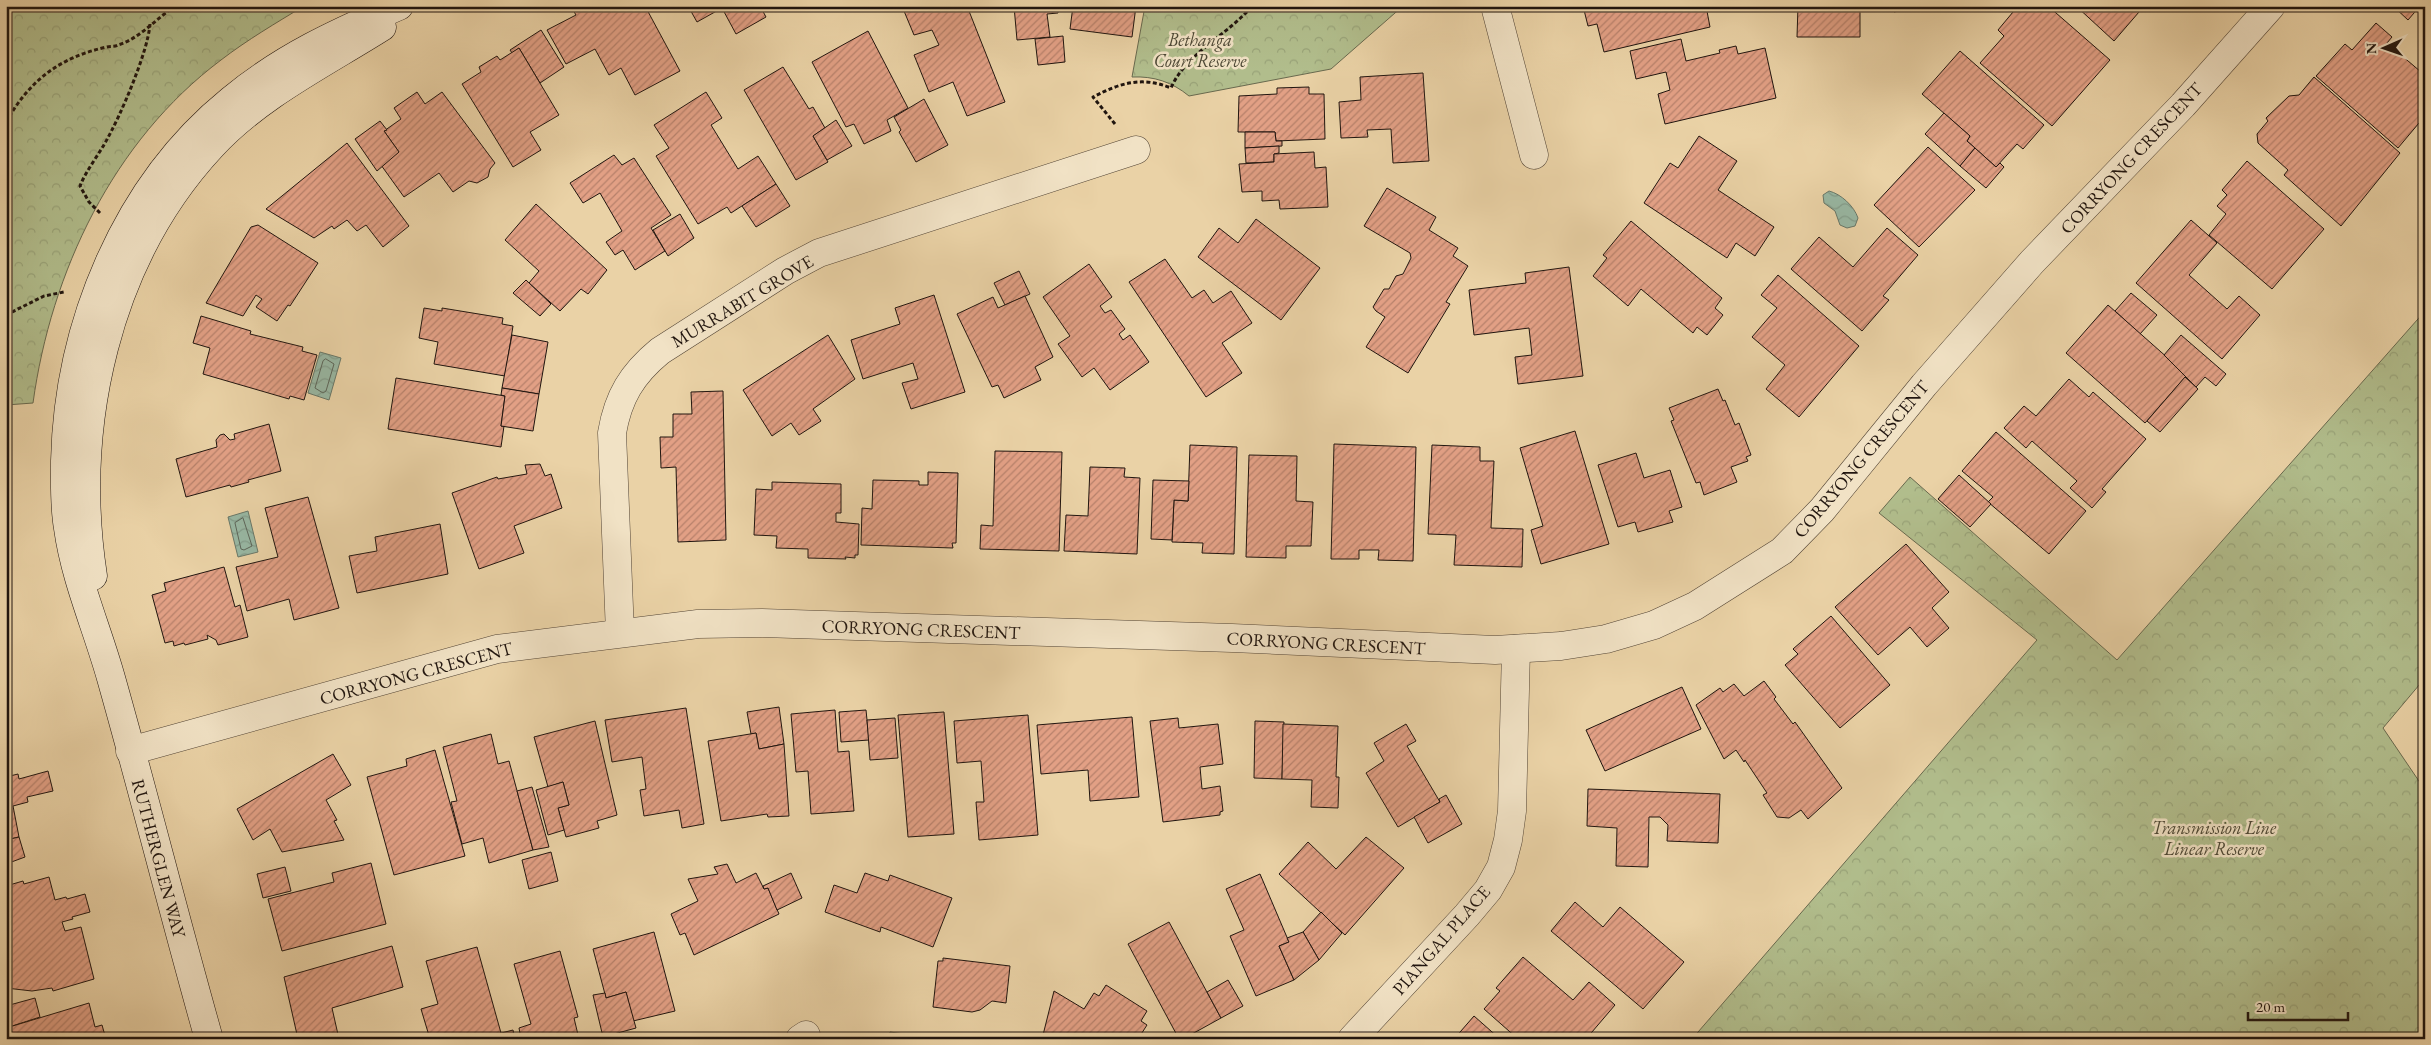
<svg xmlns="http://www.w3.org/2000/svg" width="2431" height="1045" viewBox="0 0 2431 1045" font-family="'EB Garamond',serif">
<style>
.forest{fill:url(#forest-crowns);stroke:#68694e}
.water{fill:url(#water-waves);stroke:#687768}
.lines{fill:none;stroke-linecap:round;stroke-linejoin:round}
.shore{stroke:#5c665a;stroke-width:1}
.building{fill:url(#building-hatch);stroke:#20150f}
.street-casing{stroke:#524435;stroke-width:29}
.secondary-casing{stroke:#20150f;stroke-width:29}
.path{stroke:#20150f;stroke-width:3;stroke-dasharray:4 2.5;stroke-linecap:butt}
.street{stroke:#f1e2c5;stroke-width:28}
.secondary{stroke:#f1e2c5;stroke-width:28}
.labels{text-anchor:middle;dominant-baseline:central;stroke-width:5;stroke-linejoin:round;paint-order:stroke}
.park-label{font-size:18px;font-style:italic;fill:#4c4734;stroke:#f1e2c5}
.street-label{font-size:18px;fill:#20150f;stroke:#f1e2c5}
</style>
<defs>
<pattern id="forest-crowns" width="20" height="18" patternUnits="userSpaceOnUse" patternTransform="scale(1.25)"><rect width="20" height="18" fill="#b1bd8c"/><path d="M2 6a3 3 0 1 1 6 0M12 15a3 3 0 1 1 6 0" fill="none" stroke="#98a278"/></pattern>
<pattern id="water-waves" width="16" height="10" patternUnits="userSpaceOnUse" patternTransform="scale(1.25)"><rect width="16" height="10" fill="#98b8a4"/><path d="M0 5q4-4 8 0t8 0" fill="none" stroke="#839d8c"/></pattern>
<pattern id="building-hatch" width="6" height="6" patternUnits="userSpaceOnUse" patternTransform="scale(1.25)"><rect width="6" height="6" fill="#e2a085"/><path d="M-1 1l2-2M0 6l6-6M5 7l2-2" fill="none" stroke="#b7816b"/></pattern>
</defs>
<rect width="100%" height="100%" fill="#ead2a6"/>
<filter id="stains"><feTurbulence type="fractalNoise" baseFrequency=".004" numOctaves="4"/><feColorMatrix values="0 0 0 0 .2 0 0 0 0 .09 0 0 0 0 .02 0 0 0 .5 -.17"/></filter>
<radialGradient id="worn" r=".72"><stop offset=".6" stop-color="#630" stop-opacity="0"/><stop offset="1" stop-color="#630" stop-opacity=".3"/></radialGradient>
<!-- forest -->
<g class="forest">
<path d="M 6,6 L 304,6 C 276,23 247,40 221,60 C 113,141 51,272 33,403 L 6,405 Z"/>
<path d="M 1145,6 L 1403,6 L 1331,69 L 1189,96 C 1172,82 1154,76 1132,77 Z"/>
<polygon points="2425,311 2425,678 2383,728 2425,790 2425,1032 2398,1039 1692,1039 2037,640 1879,513 1910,477 2117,660"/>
<polygon points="890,1032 941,1039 889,1039"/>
</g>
<!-- water -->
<g class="water">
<path d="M 1829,191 C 1841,194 1854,206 1858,218 L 1855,226 L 1847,228 L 1840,225 L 1835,211 L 1824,203 L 1823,195 Z"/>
<polygon points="320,352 341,358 329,400 308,393"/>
<polygon points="248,511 258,552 238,557 228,517"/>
</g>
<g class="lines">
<!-- shore -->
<g class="shore">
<polygon points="326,359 334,364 326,391 323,393 315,388 323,361"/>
<polygon points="243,518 252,546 244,550 241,549 235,523"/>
</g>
</g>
<!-- building -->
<g class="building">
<polygon points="578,6 645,6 680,71 635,95 621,68 609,75 595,49 566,64 547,30 576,15 573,10"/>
<polygon points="688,6 760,6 766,17 736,34 722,8 697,22"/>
<polygon points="915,6 967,6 1005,102 967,116 953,82 929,92 914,55 939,45 932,30 914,35 904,11"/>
<polygon points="1014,6 1058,6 1058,13 1047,14 1050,37 1017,40"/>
<polygon points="1073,6 1136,6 1132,37 1070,29"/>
<polygon points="1583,6 1706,6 1710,27 1604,52 1597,24 1588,26"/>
<polygon points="1798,6 1860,6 1860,37 1797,37"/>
<polygon points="1892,6 1920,6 1894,12"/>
<polygon points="2018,6 2048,6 2110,60 2052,126 1980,63 2004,36 1998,30"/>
<polygon points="2076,6 2134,6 2139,12 2114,41"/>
<polygon points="2393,6 2420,6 2408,20"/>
<polygon points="2425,11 2425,21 2419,17"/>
<polygon points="2376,23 2392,37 2387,43 2421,72 2425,68 2425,122 2419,123 2398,148 2316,76 2345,44 2352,50"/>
<polygon points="541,30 564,67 540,83 519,48 512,53 510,50"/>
<polygon points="868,31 908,108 887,120 891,131 864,144 854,124 846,127 812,62"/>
<polygon points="1063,36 1065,62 1038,65 1035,39"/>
<polygon points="1681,39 1686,61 1720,53 1719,50 1736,46 1738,54 1765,48 1776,98 1665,124 1658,94 1670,90 1666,72 1636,79 1630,51"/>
<polygon points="519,48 559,115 530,132 541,150 513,167 462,84 481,72 479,67 497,56 500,60"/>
<polygon points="1960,51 2044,125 2023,149 2017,144 1996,167 1967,141 1970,136 1922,94"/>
<polygon points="783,67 809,109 813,107 825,128 813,136 828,162 796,180 744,90"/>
<polygon points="1423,73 1429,161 1393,163 1391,129 1367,130 1368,137 1341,138 1339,102 1361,100 1360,77"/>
<polygon points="2314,77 2400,153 2341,226 2284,175 2288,170 2258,143 2257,134 2268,121 2266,118 2289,96 2299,95"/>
<polygon points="1309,87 1309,94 1324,94 1325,139 1276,141 1275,132 1238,132 1239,96 1277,94 1277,88"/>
<polygon points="417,92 425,104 442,92 495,163 490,169 488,177 477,183 469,181 453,192 439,173 404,197 381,165 399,152 384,131 401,119 394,108"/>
<polygon points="706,92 722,118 711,125 738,169 758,156 776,184 731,213 727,207 698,224 656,156 669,148 654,125"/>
<polygon points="924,99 948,145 916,162 899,132 901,130 894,117"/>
<polygon points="1944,113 1970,136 1967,141 1975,148 1960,166 1925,134"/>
<polygon points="836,120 852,146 827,160 813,136"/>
<polygon points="380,121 387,130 384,131 399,152 377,171 355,139"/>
<polygon points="1245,132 1275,132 1276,141 1282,141 1282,146 1245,148"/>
<polygon points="1699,136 1737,161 1718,190 1774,227 1755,256 1736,243 1727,258 1644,203 1670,163 1678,168"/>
<polygon points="347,143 409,226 383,247 366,225 357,231 347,220 334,229 332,226 314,238 266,209"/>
<polygon points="1279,146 1279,153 1274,154 1274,162 1246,163 1245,148"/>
<polygon points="1928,147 1975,190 1919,247 1874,205"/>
<polygon points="1975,148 1996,167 2000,163 2004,167 1986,188 1960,166"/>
<polygon points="1314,152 1315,168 1326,167 1328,207 1280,209 1279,200 1262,201 1262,191 1242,192 1239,164 1274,162 1274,154"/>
<polygon points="614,155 622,165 634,158 671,215 651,228 665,251 635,270 623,250 615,255 606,242 622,231 600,193 583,203 570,183"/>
<polygon points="2247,161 2324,229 2272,289 2209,235 2226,214 2217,206 2227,195 2222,190"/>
<polygon points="776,184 790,206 756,227 742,206"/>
<polygon points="1387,188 1436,217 1429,230 1458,248 1453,256 1468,266 1446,302 1450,304 1408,373 1366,347 1385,317 1376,311 1373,307 1384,289 1389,289 1396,276 1403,274 1411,258 1410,253 1364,226"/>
<polygon points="536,204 607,270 588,294 581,289 560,311 529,283 539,271 505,240"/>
<polygon points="680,214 694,238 668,256 653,230"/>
<polygon points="1256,219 1320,268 1281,320 1198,257 1219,228 1238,243"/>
<polygon points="2191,220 2217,243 2189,275 2227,309 2239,296 2260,315 2222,359 2136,283"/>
<polygon points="1631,221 1722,298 1715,308 1723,315 1707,335 1697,327 1693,333 1641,289 1628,306 1593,276 1607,258 1603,255"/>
<polygon points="258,225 318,263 290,306 288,305 277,321 256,307 262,299 256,295 243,316 206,303 251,227"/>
<polygon points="1887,228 1918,255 1883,296 1889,300 1862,331 1791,269 1819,237 1853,267"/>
<polygon points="1165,259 1192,298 1204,290 1213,303 1231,291 1252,323 1222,343 1242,373 1206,397 1129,282"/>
<polygon points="1089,264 1112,297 1100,306 1105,313 1111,310 1125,329 1119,334 1123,340 1130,335 1149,362 1110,390 1094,368 1082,377 1058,344 1070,336 1043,297"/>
<polygon points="1569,267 1583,376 1518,384 1515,357 1532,355 1529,328 1474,335 1469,290 1526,283 1525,273"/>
<polygon points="1019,271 1030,294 1005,305 994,283"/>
<polygon points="1778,275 1859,346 1799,417 1766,389 1785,365 1752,337 1777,308 1761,295"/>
<polygon points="526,280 551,304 540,316 513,293"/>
<polygon points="2131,293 2157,315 2140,334 2115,311"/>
<polygon points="934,295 965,392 911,409 902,383 918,379 913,363 863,379 851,340 900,324 895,308"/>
<polygon points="1025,296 1053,357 1035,367 1041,380 1004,398 998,385 992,387 957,314 993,297 998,308"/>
<polygon points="2108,305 2187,375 2145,423 2066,353"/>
<polygon points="424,308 442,311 442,308 503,318 502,324 513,326 505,376 434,364 438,342 419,338"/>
<polygon points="201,316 251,331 250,334 303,347 302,351 317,355 304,400 290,396 289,399 203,374 210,348 193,343"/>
<polygon points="512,335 548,342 539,394 502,388"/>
<polygon points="828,335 855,379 813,409 821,421 799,435 791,423 772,436 743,390"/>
<polygon points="2181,335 2226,374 2216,386 2205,377 2196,387 2164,355"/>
<polygon points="2185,377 2198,389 2160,432 2147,421"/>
<polygon points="396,378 505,396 501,426 504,426 501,447 388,429"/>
<polygon points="2069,379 2089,397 2093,392 2146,439 2102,489 2106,492 2092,508 2070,488 2077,481 2032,441 2026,448 2004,428 2024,406 2036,416"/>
<polygon points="502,388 539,394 533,431 501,426 505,396 501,395"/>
<polygon points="1718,389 1723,401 1725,400 1735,425 1739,423 1751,455 1746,457 1748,461 1731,467 1737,482 1704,495 1700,482 1696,483 1671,421 1674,420 1669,408"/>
<polygon points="723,391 726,540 678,542 676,467 661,468 660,437 673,437 673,414 692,414 691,392"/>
<polygon points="269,424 281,471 248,480 249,482 231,487 230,485 186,497 176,459 217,447 216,440 220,435 224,434 230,440 235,439 234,434"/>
<polygon points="1575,431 1609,544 1541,564 1531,530 1543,526 1520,448"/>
<polygon points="1996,432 2086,511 2049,554 1988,502 1993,497 1962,471"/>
<polygon points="1334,444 1416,447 1413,561 1378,560 1379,550 1359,550 1359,559 1331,559"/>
<polygon points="1190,445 1237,447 1234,554 1202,553 1203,543 1172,542 1174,500 1188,501"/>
<polygon points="1432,445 1480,447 1480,461 1494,461 1491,528 1523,529 1522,567 1454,565 1456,535 1428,534"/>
<polygon points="995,451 1062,452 1059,551 980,549 981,525 993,526"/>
<polygon points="1636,453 1644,478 1670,470 1682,507 1669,511 1673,522 1638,532 1635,522 1618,527 1598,465"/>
<polygon points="1249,455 1297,456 1296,501 1313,502 1311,546 1286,546 1286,558 1246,557"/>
<polygon points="540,464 545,476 551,474 562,508 514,526 524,553 479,569 452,493 497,477 498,479 527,474 525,465"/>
<polygon points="1090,467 1125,468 1124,477 1140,478 1137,554 1064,551 1066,515 1088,516"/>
<polygon points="928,472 958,473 956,543 952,543 953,548 861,545 862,508 872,509 873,480 919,481 919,485 928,485"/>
<polygon points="1959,475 1991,504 1970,527 1938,499"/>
<polygon points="1153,480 1189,481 1188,501 1174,500 1172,540 1151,539"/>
<polygon points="772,482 841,484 841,513 836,513 836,522 859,524 858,555 855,555 855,558 845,557 846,559 808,558 808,549 776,548 777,536 754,535 756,489 772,490"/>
<polygon points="308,497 339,608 294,620 289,599 247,611 236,567 278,557 265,508"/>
<polygon points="440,524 448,574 357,593 349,556 377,551 375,537"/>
<polygon points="1906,544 1949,592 1932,608 1949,628 1927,647 1910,627 1878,655 1835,607"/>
<polygon points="224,567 235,607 240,605 248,637 218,645 216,640 207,635 208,639 185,645 184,643 174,646 173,641 165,643 152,595 166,591 164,583"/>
<polygon points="1831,616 1890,685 1840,728 1785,665 1798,654 1793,649"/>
<polygon points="6,654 11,668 8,669 9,674 6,675"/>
<polygon points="1764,681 1776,697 1774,699 1793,724 1795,722 1842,788 1808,819 1801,810 1789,818 1777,817 1763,795 1767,793 1745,760 1744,762 1736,750 1724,759 1696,705 1720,688 1723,692 1734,684 1744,696"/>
<polygon points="1682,687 1701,729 1605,771 1586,730"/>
<polygon points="779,707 784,744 759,749 756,733 751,734 747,712"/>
<polygon points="686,708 704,824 682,828 679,810 644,816 640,790 646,789 642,757 612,762 605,720"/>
<polygon points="835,710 838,752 849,751 854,811 811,814 808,771 796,772 791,714"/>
<polygon points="866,710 869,740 841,742 839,712"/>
<polygon points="944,712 954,834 908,837 898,715"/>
<polygon points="1028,715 1038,835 979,840 976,802 984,802 981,761 957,763 954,721"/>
<polygon points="1132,717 1139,797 1090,801 1088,770 1041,774 1037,725"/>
<polygon points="895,718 898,758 870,760 867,720"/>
<polygon points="1178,718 1179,728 1218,724 1223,764 1200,767 1202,789 1220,786 1223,811 1220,812 1220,815 1163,822 1150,721"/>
<polygon points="595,721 617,815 597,821 599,828 566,837 558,808 569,805 563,782 548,787 534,737"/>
<polygon points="1255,721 1284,722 1282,779 1254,778"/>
<polygon points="1283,724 1338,726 1336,777 1339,777 1338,808 1311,807 1312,780 1282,779"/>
<polygon points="1406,724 1416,741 1407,746 1440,802 1398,827 1366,773 1384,761 1374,743"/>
<polygon points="756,733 759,749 784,744 789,816 768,817 767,814 721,821 708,741"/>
<polygon points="491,734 498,764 509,761 533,850 489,863 483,838 462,844 451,802 457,801 443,747"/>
<polygon points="435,750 465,856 394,875 367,777 407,766 406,759"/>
<polygon points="333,754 351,785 326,800 337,820 334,821 344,840 282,852 270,829 253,840 237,809"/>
<polygon points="48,771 53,791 27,797 28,802 13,806 19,837 6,840 6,777 18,774 19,779"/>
<polygon points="563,782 569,805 558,808 564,830 548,835 536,790"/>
<polygon points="532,787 549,847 533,850 517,791"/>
<polygon points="1588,789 1720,794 1718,843 1667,841 1668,825 1660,817 1649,817 1648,867 1616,866 1617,828 1587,826"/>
<polygon points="1446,795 1462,824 1428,843 1414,817 1440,802 1439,799"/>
<polygon points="19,837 25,857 6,864 6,840"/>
<polygon points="1366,837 1404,868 1345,935 1279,874 1308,842 1336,869"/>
<polygon points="551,852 558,881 529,889 522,860"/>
<polygon points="371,863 386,924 282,951 268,899 334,882 332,873"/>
<polygon points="727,864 736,883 756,873 764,889 768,888 779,914 694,955 685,933 680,935 671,914 698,901 688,879 718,874 714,867"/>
<polygon points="285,867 291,891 263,898 257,874"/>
<polygon points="791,873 802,898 777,910 768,888 764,889 763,886"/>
<polygon points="865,873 888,881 890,875 952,898 933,947 881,927 880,932 825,912 834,885 857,893"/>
<polygon points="1260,874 1289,942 1279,946 1294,980 1256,996 1230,936 1244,930 1226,889"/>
<polygon points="49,877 55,900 66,897 67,899 85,894 90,912 72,917 73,919 62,922 65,931 81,927 94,979 53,991 52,988 32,991 6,988 6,886 23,881 24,884"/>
<polygon points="1575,902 1603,927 1620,907 1684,962 1643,1009 1551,931"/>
<polygon points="1321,912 1342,933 1319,960 1303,932"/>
<polygon points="1169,922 1221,1018 1183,1039 1179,1039 1128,944"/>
<polygon points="654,932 675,1011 633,1021 626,992 606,998 593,949"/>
<polygon points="1303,932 1319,960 1294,980 1279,946 1289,942 1287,938"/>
<polygon points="392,946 403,987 332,1008 339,1039 298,1039 284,977"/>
<polygon points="477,947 501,1033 482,1039 430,1039 421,1009 438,1004 426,961"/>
<polygon points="560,951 578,1017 574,1018 579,1039 521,1039 519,1028 531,1024 514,964"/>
<polygon points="1523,957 1573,1000 1589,982 1615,1005 1586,1039 1518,1039 1484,1009 1500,991 1496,988"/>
<polygon points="943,958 1010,966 1006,1003 992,1001 980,1010 972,1012 933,1007 938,961 943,961"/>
<polygon points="1228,980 1243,1006 1221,1018 1207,992"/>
<polygon points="1106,985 1147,1011 1141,1021 1147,1025 1138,1039 1042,1039 1054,991 1084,1009 1094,993 1099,996"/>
<polygon points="626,992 636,1028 603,1037 593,995 605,993 606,998"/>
<polygon points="35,998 40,1017 6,1028 6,1006"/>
<polygon points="89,1003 95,1027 102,1025 106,1039 6,1039 6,1028"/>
<polygon points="1474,1016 1500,1039 1454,1039"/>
<polygon points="513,1030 515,1039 482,1039 482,1038"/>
</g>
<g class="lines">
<!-- street casing -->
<g class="street-casing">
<g id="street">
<polyline points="1495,6 1534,155"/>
<path d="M 620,633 L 612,433 C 618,397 632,374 660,351 L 785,271 L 819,253 L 1136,150"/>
<polyline points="130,751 497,649 698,624 762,623 1232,638 1495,650 1561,646 1606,639 1654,625 1695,606 1782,551 1822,510 1924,385 2032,262 2183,105 2271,6"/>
<polyline points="800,1039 806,1035"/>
<polyline points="1352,1039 1467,915 1488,890 1501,867 1508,840 1512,811 1516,649"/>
</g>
</g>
<!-- secondary casing -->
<g class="secondary-casing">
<g id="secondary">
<path d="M 93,576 C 70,426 106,260 212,146 C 258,96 325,63 382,27"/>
<path d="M 209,1039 C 175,919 145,798 111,678 C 97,628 75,579 68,528 C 64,506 65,483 65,461 C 68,326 125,186 231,100 C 283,57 338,32 399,6"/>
</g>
</g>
<!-- path -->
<g class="path">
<path d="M 6,122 C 30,80 60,57 107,47 C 111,46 115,47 118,45 C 139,39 157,18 175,6"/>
<path d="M 1115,124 L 1093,97 C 1120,83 1142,76 1171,88 C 1186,53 1228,35 1252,6"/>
<path d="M 100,213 L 89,202 L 80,186 C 86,171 97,157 105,143 C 120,117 148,52 150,24"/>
<polyline points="6,315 44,296 64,292"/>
</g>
<!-- street -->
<use href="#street" class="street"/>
<!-- secondary -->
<use href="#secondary" class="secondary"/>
</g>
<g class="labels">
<!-- park labels -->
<g class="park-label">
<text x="1200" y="39">Bethanga<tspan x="1200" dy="21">Court Reserve</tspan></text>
<text x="2214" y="827">Transmission Line<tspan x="2214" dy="21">Linear Reserve</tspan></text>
</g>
<!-- street labels -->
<g class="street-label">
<text transform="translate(2131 158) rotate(-47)">CORRYONG CRESCENT</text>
<text transform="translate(742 301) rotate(-31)">MURRABIT GROVE</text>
<text transform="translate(1861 459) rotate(-50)">CORRYONG CRESCENT</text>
<text transform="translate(921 629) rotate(2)">CORRYONG CRESCENT</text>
<text transform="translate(1326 643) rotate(3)">CORRYONG CRESCENT</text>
<text transform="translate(416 673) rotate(-15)">CORRYONG CRESCENT</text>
<text transform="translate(159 858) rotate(75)">RUTHERGLEN WAY</text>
<text transform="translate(1441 940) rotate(-49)">PIANGAL PLACE</text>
</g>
</g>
<!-- margin -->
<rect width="2431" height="1045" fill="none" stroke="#ead2a6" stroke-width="25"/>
<rect x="8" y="8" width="2416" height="1030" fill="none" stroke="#20150f" stroke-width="2.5"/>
<rect x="12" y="12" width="2406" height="1020" fill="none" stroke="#20150f"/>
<!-- north arrow -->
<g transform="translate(2384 48) rotate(268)" stroke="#f1e2c5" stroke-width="4" paint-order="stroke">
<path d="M0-4L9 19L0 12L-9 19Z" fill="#20150f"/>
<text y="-8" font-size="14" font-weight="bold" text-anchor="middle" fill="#20150f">N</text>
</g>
<!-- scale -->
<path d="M2248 1012v8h100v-8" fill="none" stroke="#20150f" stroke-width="2.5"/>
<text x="2256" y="1012" font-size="15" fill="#20150f" stroke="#f1e2c5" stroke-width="4" paint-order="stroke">20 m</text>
<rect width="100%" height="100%" filter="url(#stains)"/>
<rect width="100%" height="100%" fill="url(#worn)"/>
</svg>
